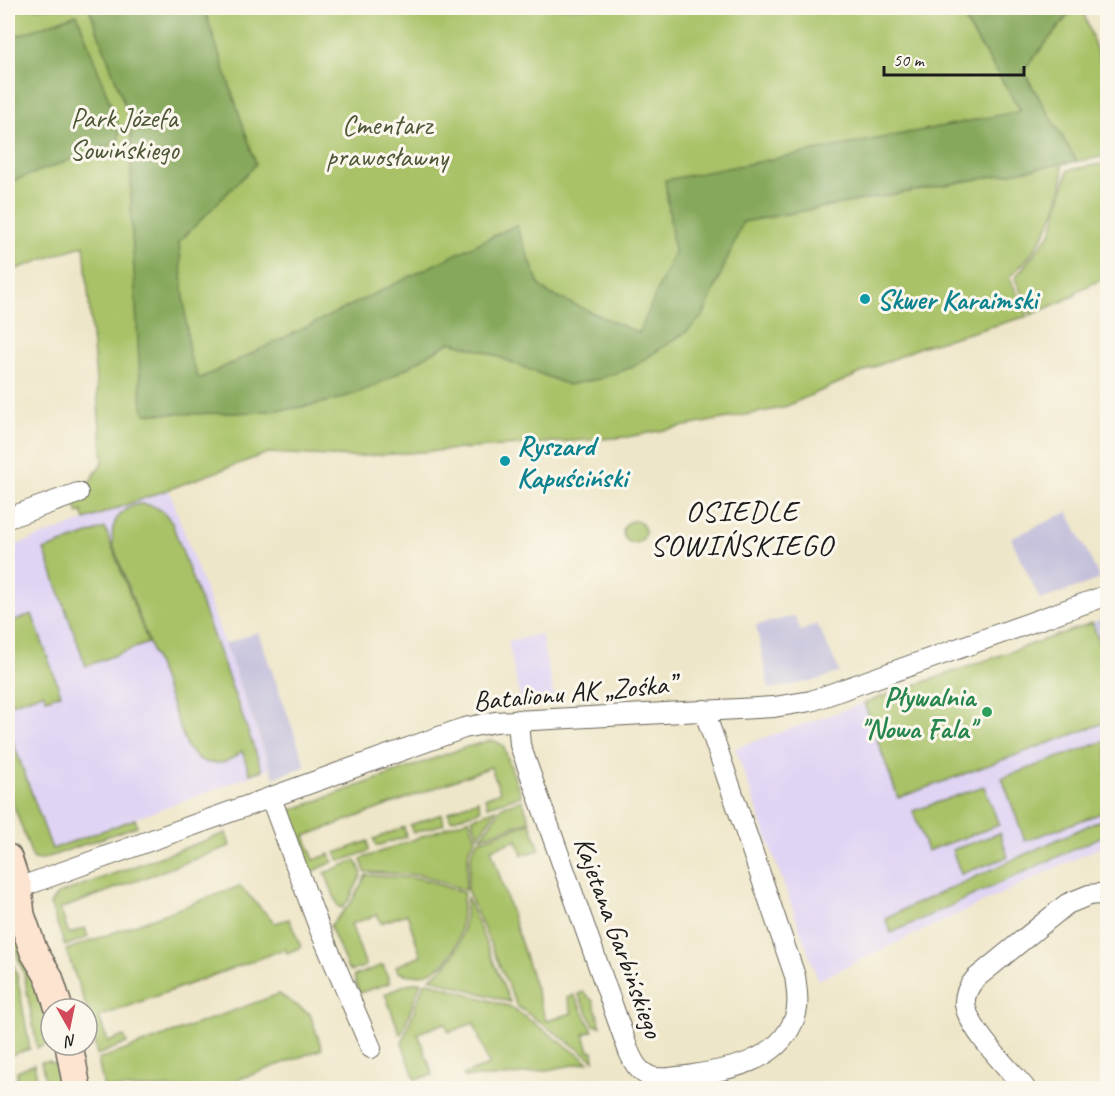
<svg xmlns="http://www.w3.org/2000/svg" width="1115" height="1096" viewBox="0 0 1115 1096" font-family="Caveat,sans-serif">
<style>
.built{fill:#e0d4f4}
.industrial{fill:#c4c0db}
.green{fill:#a9c268;stroke:#626f42;stroke-width:1.5}
.forest{fill:#86a85c;stroke:#51623c;stroke-width:1.5}
.lines{fill:none;stroke-linecap:round;stroke-linejoin:round}
.street-casing{stroke:#666358;stroke-width:22}
.secondary-casing{stroke:#666358;stroke-width:30}
.street{stroke:#fff;stroke-width:20}
.secondary{stroke:#fde4d1;stroke-width:27}
.culture-dot{fill:#0f9aa8;stroke:#fbf7ec;stroke-width:2}
.leisure-dot{fill:#2e9e5b;stroke:#fbf7ec;stroke-width:2}
.labels{text-anchor:middle;dominant-baseline:central;stroke-width:6;stroke-linejoin:round;paint-order:stroke}
.park-label{font-size:28px;fill:#4d5637;stroke:#fbf7ec}
.culture-label{font-size:28px;font-weight:bold;fill:#0d838f;stroke:#fbf7ec;text-anchor:start}
.street-label{font-size:28px;fill:#1c1c1c;stroke:#fbf7ec}
.leisure-label{font-size:28px;font-weight:bold;fill:#27864d;stroke:#fbf7ec;text-anchor:end}
.neighbourhood-label{font-size:30px;letter-spacing:1.5px;fill:#1c1c1c;stroke:#fbf7ec}
</style>
<rect width="100%" height="100%" fill="#fbf7ec"/>
<filter id="ink" filterUnits="userSpaceOnUse"><feTurbulence type="fractalNoise" baseFrequency=".0167" numOctaves="2"/><feDisplacementMap in="SourceGraphic" scale="12" xChannelSelector="R" yChannelSelector="G"/><feConvolveMatrix kernelMatrix="1 2 1 2 8 2 1 2 1" color-interpolation-filters="sRGB"/></filter>
<filter id="wash" filterUnits="userSpaceOnUse"><feTurbulence type="fractalNoise" baseFrequency=".008" numOctaves="4" result="noise"/><feDisplacementMap in="SourceGraphic" scale="24" xChannelSelector="R" yChannelSelector="G"/><feGaussianBlur stdDeviation="1.35" result="paint"/><feColorMatrix in="noise" values="0 0 0 0 0 0 0 0 0 0 0 0 0 0 0 0 0 1.4 0 .05"/><feComposite in="paint" operator="in"/></filter>
<g filter="url(#wash)">
<rect width="100%" height="100%" fill="#eee6c8"/>
<!-- built -->
<g class="built">
<polygon points="169,490 270,769 52,849 8,728 8,548"/>
<polygon points="541,634 555,701 521,703 508,641"/>
<polygon points="864,703 898,798 1107,722 1107,844 818,980 735,748"/>
</g>
<!-- industrial -->
<g class="industrial">
<polygon points="1068,512 1100,579 1040,600 1011,538"/>
<polygon points="795,616 801,631 817,624 840,672 814,681 769,689 756,625"/>
<polygon points="1107,617 1107,665 1092,623"/>
<polygon points="258,632 306,766 274,778 225,644"/>
</g>
<!-- green -->
<g class="green">
<path d="M 8,8 L 957,8 L 1021,111 L 1057,128 L 1023,71 L 1074,8 L 1082,8 L 1107,81 L 1107,156 L 1062,164 C 1067,203 1038,253 1009,277 L 1028,316 L 920,347 L 782,408 L 627,437 L 352,457 L 268,453 L 85,520 L 82,511 L 78,514 L 74,502 L 89,495 L 89,483 L 103,461 L 84,245 L 8,272 Z"/>
<polygon points="1107,163 1107,277 1075,292 1076,295 1031,315 1015,278 1052,231 1068,170"/>
<path d="M 139,504 C 155,504 164,510 172,523 L 262,770 L 250,774 L 242,751 C 224,768 201,768 187,747 L 113,545 C 109,524 119,509 139,504 Z"/>
<circle cx="634" cy="532" r="11"/>
<polygon points="105,528 148,643 86,666 44,550"/>
<polygon points="32,614 61,694 46,699 43,693 8,705 8,623"/>
<polygon points="1092,623 1107,665 1107,722 898,798 864,703"/>
<polygon points="8,728 52,849 135,819 137,826 40,860 33,859 8,789"/>
<polygon points="492,740 503,745 521,796 488,806 485,798 500,792 491,767 305,836 314,860 330,854 333,862 314,871 308,869 286,812 466,747"/>
<polygon points="1107,740 1107,811 1025,841 1002,778"/>
<polygon points="984,786 999,825 927,851 913,811"/>
<polygon points="478,800 481,810 451,820 448,812"/>
<polygon points="522,800 530,821 481,837 502,807"/>
<polygon points="497,809 478,836 472,818"/>
<polygon points="442,814 444,824 413,833 410,825"/>
<polygon points="1107,817 1107,834 891,933 885,918"/>
<polygon points="469,819 476,838 469,849 465,890 421,875 365,872 361,859"/>
<polygon points="530,823 540,850 522,855 517,840 491,849 546,1021 572,1013 567,998 574,995 593,1031 584,1034 589,1051 593,1051 594,1060 517,1006 467,890 472,850 478,841"/>
<polygon points="404,827 406,837 376,846 374,839"/>
<polygon points="226,833 230,846 60,909 69,934 85,928 88,937 65,946 50,904 58,894"/>
<polygon points="1000,833 1008,857 961,874 952,850"/>
<polygon points="368,841 369,851 341,861 338,859 336,853"/>
<polygon points="356,860 362,874 349,900 342,908 338,906 325,873"/>
<path d="M 366,875 L 420,878 L 464,893 C 462,907 462,922 459,936 C 452,964 426,983 398,972 L 396,966 L 421,956 L 407,914 L 381,923 L 377,915 L 351,924 L 366,966 L 352,971 L 348,969 L 330,926 L 351,903 Z"/>
<polygon points="240,886 275,923 289,919 301,947 287,953 285,949 99,1017 108,1042 124,1036 127,1043 97,1055 87,1009 66,950"/>
<path d="M 467,897 L 510,1002 L 430,978 C 463,956 463,934 467,897 Z"/>
<polygon points="17,930 51,1032 48,1044 37,1048 24,974 9,933"/>
<polygon points="8,948 17,975 30,1049 8,1056"/>
<polygon points="383,965 390,983 359,993 354,976"/>
<polygon points="421,982 402,1033 400,1034 385,994 407,984"/>
<path d="M 429,982 L 511,1007 L 589,1062 C 547,1070 507,1079 464,1077 L 463,1075 L 489,1065 L 474,1023 L 449,1032 L 445,1023 L 418,1033 L 433,1075 L 415,1079 L 402,1043 L 424,983 Z"/>
<polygon points="583,992 593,1001 601,1026 594,1025 578,994"/>
<polygon points="279,994 310,1014 322,1049 215,1088 104,1088 98,1060"/>
<polygon points="49,1061 59,1066 64,1088 47,1088 41,1062"/>
<polygon points="34,1064 39,1088 17,1088 17,1071"/>
</g>
<!-- forest -->
<g class="forest">
<path d="M 89,8 L 204,8 L 256,164 L 179,242 L 189,354 L 199,379 L 516,225 L 539,284 L 548,293 L 639,333 L 674,252 L 665,180 L 1021,111 L 957,8 L 1074,8 L 1023,71 L 1077,161 L 743,222 L 703,316 L 686,332 L 633,367 L 599,379 L 568,385 L 486,352 L 451,342 C 423,357 396,377 367,389 C 297,418 219,413 145,414 L 141,399 L 131,216 L 131,122 Z"/>
<polygon points="77,14 119,127 119,142 13,181 8,180 8,39"/>
</g>
</g>
<g filter="url(#ink)">
<g class="lines">
<!-- street casing -->
<g class="street-casing">
<g id="street">
<polyline points="8,518 78,493"/>
<path d="M 518,720 L 520,745 L 629,1052 C 634,1063 638,1071 649,1076 C 659,1081 675,1077 686,1076 C 725,1070 775,1064 793,1022 C 800,1008 797,991 795,976 L 704,710"/>
<polyline points="271,798 320,930 371,1048"/>
<polyline points="18,888 464,728 495,722 774,707 811,701 1108,595"/>
<path d="M 1025,1088 C 1009,1069 968,1029 965,1004 C 964,994 969,986 975,979 L 1067,904 L 1089,895 L 1108,893"/>
</g>
</g>
<!-- secondary casing -->
<g class="secondary-casing">
<g id="secondary">
<polyline points="8,858 18,888 21,915 34,952 49,977 59,1009"/>
<polyline points="69,1045 77,1088"/>
</g>
</g>
<!-- street -->
<use href="#street" class="street"/>
<!-- secondary -->
<use href="#secondary" class="secondary"/>
</g>
</g>
<!-- markers -->
<g class="culture-dot">
<circle cx="865" cy="299" r="6"/>
<circle cx="505" cy="461" r="6"/>
</g>
<circle class="leisure-dot" cx="987" cy="712" r="6"/>
<g class="labels">
<!-- park labels -->
<g class="park-label">
<text x="124" y="117">Park Józefa<tspan x="124" dy="32">Sowińskiego</tspan></text>
<text x="387" y="124">Cmentarz<tspan x="387" dy="32">prawosławny</tspan></text>
</g>
<!-- culture labels -->
<g class="culture-label">
<text x="877" y="299">Skwer Karaimski</text>
<text x="517" y="445">Ryszard<tspan x="517" dy="32">Kapuściński</tspan></text>
</g>
<!-- street labels -->
<g class="street-label">
<text transform="translate(574 692) rotate(-5)">Batalionu AK „Zośka”</text>
<text transform="translate(619 937) rotate(70)">Kajetana Garbińskiego</text>
</g>
<!-- leisure labels -->
<g class="leisure-label">
<text x="975" y="696">Pływalnia<tspan x="975" dy="32">"Nowa Fala"</tspan></text>
</g>
<!-- neighbourhood labels -->
<g class="neighbourhood-label">
<text x="742" y="511">OSIEDLE<tspan x="742" dy="34">SOWIŃSKIEGO</tspan></text>
</g>
</g>
<!-- margin -->
<rect width="1115" height="1096" fill="none" stroke="#fbf7ec" stroke-width="30"/>
<!-- north arrow -->
<g transform="translate(69 1027) rotate(171)"><circle r="28" fill="#fbf7ec" stroke="#a29f99" stroke-width="1.5"/>
<path d="M0-4.5L10 22L0 15L-10 22Z" fill="#d1495b"/>
<text y="-9" font-size="16" font-weight="bold" text-anchor="middle" fill="#1c1c1c">N</text>
</g>
<!-- scale -->
<path d="M884 66v9h140v-9" fill="none" stroke="#1c1c1c" stroke-width="3"/>
<text x="893" y="66" font-size="18" fill="#1c1c1c" stroke="#fbf7ec" stroke-width="4.5" paint-order="stroke">50 m</text>
</svg>
